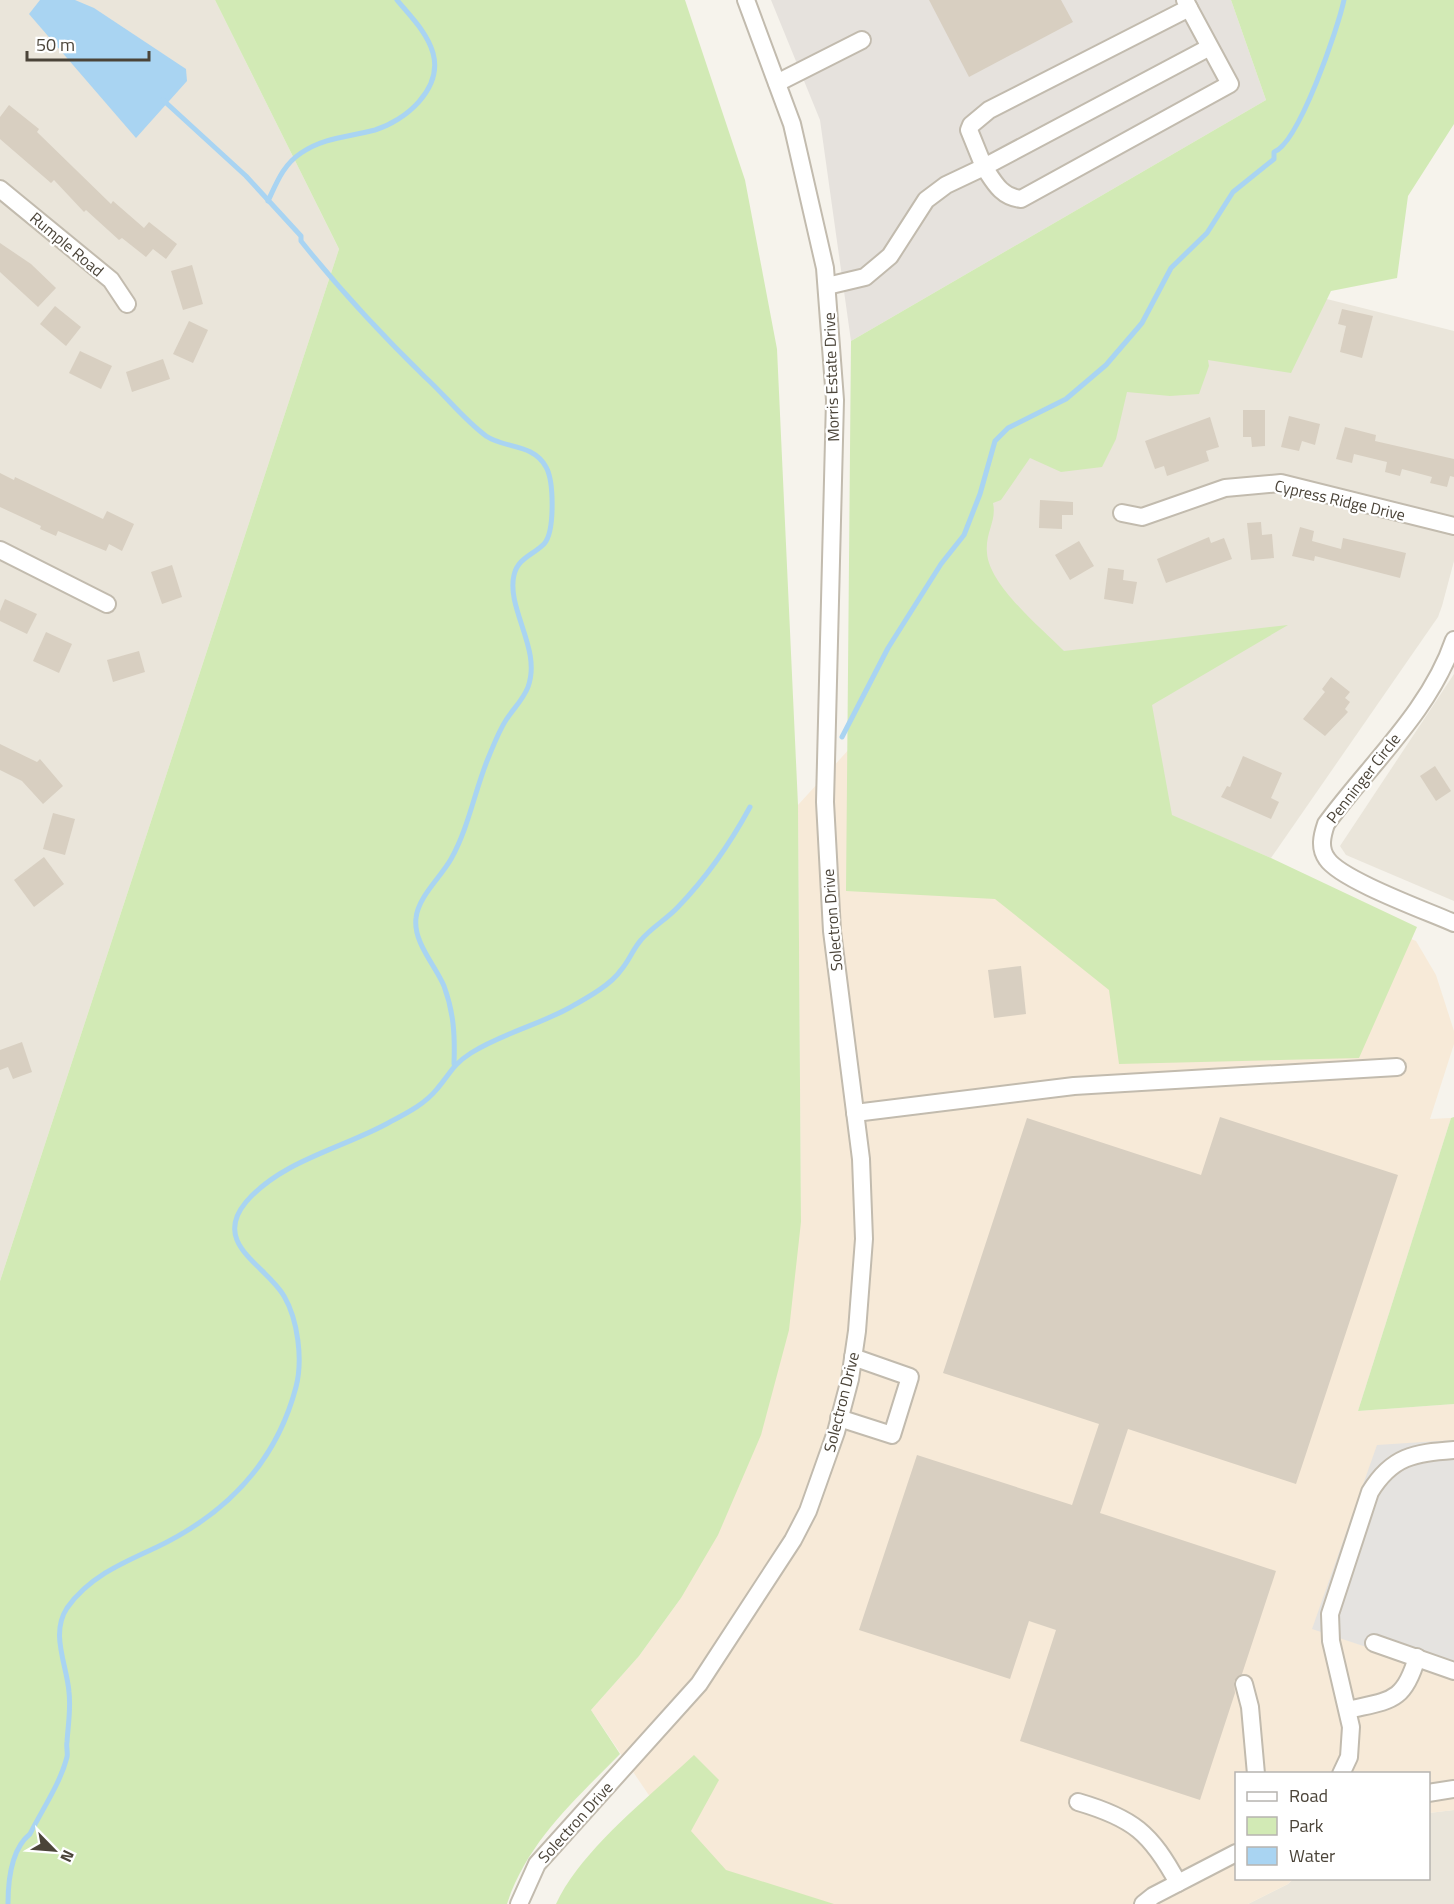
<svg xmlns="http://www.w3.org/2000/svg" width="1454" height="1904" viewBox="0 0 1454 1904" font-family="'Titillium Web',sans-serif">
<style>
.residential{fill:#eae5da}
.commercial{fill:#f7ead8}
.industrial{fill:#e6e2dd}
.green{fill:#d2eab5}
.parking{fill:#e5e3e0}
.water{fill:#a9d4f2}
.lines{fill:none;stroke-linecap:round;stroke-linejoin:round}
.stream{stroke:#a9d4f2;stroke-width:5}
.building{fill:#d8cfc1}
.minor-casing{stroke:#c2bbae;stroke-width:20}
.minor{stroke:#fff;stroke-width:16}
.labels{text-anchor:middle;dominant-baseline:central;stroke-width:4.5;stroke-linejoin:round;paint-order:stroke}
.street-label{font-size:16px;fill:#4b4439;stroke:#fff}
</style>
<rect width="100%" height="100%" fill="#f6f3ec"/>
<!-- residential -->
<g class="residential">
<polygon points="0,0 215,0 339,249 0,1281"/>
<polygon points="1175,261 1454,331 1454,561 1442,606 1438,617 1271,858 895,699 967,497"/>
<polygon points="1454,674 1454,901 1346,855 1340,846"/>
<polygon points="1454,1810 1454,1904 1248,1904 1288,1884 1293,1879 1428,1878 1429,1813"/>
</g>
<!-- commercial -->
<polygon class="commercial" points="895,699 1259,877 1416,941 1436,975 1454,1031 1454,1044 1430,1119 1451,1118 1358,1411 1454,1404 1454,1810 1429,1813 1428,1774 1236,1774 1236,1878 1293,1879 1288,1884 1248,1904 771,1904 710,1885 591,1710 639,1656 681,1598 801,1222 798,805"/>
<!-- industrial -->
<polygon class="industrial" points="771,0 1231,0 1266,100 851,341 820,120"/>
<!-- green -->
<g class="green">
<path d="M 215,0 L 685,0 L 745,180 L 777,349 L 798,805 L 801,1222 L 789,1330 L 761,1435 L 718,1535 L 681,1598 L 639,1656 L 591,1710 L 620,1754 C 576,1799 527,1842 507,1904 L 0,1904 L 0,1281 L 339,249 Z"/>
<path d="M 1231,0 L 1454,0 L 1454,124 L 1408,196 L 1397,278 L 1331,291 L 1291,373 L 1208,360 L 1209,366 L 1199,394 L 1170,396 L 1127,392 L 1116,439 L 1102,467 L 1061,472 L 1030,458 L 1001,500 L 993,503 C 997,521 985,532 987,553 C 989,585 1041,628 1064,651 L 1288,625 L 1152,705 L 1172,815 L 1271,858 L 1417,927 L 1359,1058 L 1119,1064 L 1109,990 L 995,899 L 846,891 L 851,341 L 1266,100 Z"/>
<polygon points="1454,1117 1454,1404 1358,1411 1451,1118"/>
<path d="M 694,1755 L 719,1780 L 691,1831 L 726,1870 L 834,1904 L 556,1904 C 581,1850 650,1796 694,1755 Z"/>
</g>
<!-- parking -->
<polygon class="parking" points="1454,1440 1454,1676 1312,1629 1377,1445"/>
<!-- water -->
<polygon class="water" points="40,0 75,0 94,8 186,69 187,81 136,138 29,14"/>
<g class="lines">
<!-- stream -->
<g class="stream">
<path d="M 163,100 L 246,176 L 301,236 L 301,241 C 340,290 381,334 425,377 C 446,396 463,419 486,436 C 505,449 533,443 546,467 C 554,481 555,532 544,544 C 533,555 518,558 514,575 C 506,609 542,649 528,687 C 523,700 513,709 506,720 C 499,731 494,744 489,756 C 475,789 469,827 451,859 C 441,877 418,897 416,918 C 413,942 435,965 444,986 C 454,1013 455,1036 454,1064"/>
<path d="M 268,201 C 277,182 283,165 301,153 C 324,137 349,137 375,130 C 405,121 443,89 433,53 C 427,32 410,16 397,0"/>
<path d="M 842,737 L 888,648 L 941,564 L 964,535 L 980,494 L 995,441 L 1008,428 L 1066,399 L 1106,365 L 1142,323 L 1171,268 L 1207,233 L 1233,192 L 1274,159 L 1274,152 C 1299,143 1338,28 1344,0"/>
<path d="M 8,1904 C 8,1881 11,1849 30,1834 C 43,1808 60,1784 67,1757 C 68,1753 66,1746 67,1742 C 68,1725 71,1710 69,1692 C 67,1665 50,1634 67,1608 C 89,1577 122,1563 155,1548 C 227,1514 276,1463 296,1387 C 303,1360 298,1320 284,1296 C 266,1265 211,1244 246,1202 C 282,1160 344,1148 390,1122 C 407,1113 425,1104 437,1089 C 451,1073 451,1066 471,1053 C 501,1034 538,1025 569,1008 C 585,999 611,985 621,970 C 629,961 633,949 641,940 C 652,927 667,919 678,907 C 706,878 731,842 750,807"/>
</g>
</g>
<!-- building -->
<g class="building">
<polygon points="929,0 1061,0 1073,22 969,77"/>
<polygon points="9,105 39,129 37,132 111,204 113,201 144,228 149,222 177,244 166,259 153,249 146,257 122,238 119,240 86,210 84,212 54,180 51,183 0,139 0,117"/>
<polygon points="0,243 31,264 56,288 38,307 0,272"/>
<polygon points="192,265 203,304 183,310 171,271"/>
<polygon points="55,306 81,327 66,346 40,324"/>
<polygon points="1342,309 1373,316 1362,358 1340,352 1346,326 1338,324"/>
<polygon points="189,321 208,330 193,363 173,354"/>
<polygon points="80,351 112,366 101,389 69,373"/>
<polygon points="163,359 170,379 132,392 126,372"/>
<polygon points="1243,410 1265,410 1265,446 1252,447 1251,437 1243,437"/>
<polygon points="1289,416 1320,424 1315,445 1302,441 1299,451 1281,447"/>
<polygon points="1210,417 1219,447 1206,451 1209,461 1167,476 1164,466 1155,469 1145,441"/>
<polygon points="1345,427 1376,435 1375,441 1454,459 1454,477 1450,476 1447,487 1430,483 1432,477 1402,469 1400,476 1385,472 1387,462 1354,454 1352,463 1336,459"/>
<polygon points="0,473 14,480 15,477 103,519 107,511 134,524 122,551 109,544 106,551 58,531 56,536 40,529 41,526 0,507"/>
<polygon points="1040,500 1073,502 1073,515 1062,515 1062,529 1039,528"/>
<polygon points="1261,522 1262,535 1272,534 1274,558 1251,560 1247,523"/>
<polygon points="1300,527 1314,531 1312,541 1341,549 1343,538 1406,553 1400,578 1315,556 1314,561 1292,556"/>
<polygon points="1209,537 1211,543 1224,538 1232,559 1166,583 1157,559"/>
<polygon points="1079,541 1094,566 1070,580 1055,555"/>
<polygon points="172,565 182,597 162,604 151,572"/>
<polygon points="1108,568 1124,570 1123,580 1137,582 1133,604 1104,599"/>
<polygon points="5,599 37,614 27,634 0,621 0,611"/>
<polygon points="46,632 72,644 59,673 33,661"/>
<polygon points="139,651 145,672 113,682 107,660"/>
<polygon points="1331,677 1350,692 1345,698 1350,702 1345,709 1348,712 1325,736 1303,719 1325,692 1322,689"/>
<polygon points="0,744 37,762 40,759 63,786 43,804 22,781 0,770"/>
<polygon points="1243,756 1282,773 1271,798 1279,802 1271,819 1221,797 1227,786 1230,787"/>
<polygon points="1435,766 1451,791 1436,801 1420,776"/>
<polygon points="53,813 75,819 65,855 43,849"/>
<polygon points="44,857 64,884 34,907 14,880"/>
<polygon points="1021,966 1026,1014 994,1018 988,970"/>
<polygon points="22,1042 32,1072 13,1079 8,1067 0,1070 0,1050"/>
<polygon points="1220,1117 1398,1175 1296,1484 1128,1429 1100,1513 1276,1571 1242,1674 1234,1681 1235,1693 1200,1800 1020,1741 1056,1630 1029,1621 1010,1679 859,1630 917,1455 1072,1505 1099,1424 943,1373 1027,1118 1201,1175"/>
</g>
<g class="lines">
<!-- minor casing -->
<g class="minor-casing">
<g id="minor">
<path d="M 1189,8 L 1230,84 L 1021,199 C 1001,197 994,182 984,167 L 1210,47"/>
<polyline points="777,83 862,40"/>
<polyline points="0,189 111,280 127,304"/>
<polyline points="827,286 865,277 890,256 926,200 946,185 984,167 969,130 971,125 989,110 1189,8 1185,0"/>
<polyline points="1122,513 1142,517 1225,488 1281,483 1454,526"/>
<polyline points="0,550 107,604"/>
<path d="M 1454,640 C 1430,711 1369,765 1326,824 C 1322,836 1319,848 1327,859 C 1341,880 1427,911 1454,923"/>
<polyline points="855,1113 1074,1086 1397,1067"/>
<polyline points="839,1418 892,1435 910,1377 853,1357"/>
<polyline points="1374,1643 1454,1671"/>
<polyline points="1244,1684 1250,1707 1256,1774"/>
<path d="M 1348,1710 C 1390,1700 1404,1703 1417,1657"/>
<path d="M 1341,1774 L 1349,1757 L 1351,1727 L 1331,1641 L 1330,1614 L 1370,1492 C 1392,1456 1414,1453 1454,1450"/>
<polyline points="1428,1793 1454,1789"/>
<path d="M 1078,1802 C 1133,1818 1151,1833 1178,1883"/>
<polyline points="519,1904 537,1864 699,1684 793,1540 808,1511 836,1432 850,1379 857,1331 864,1239 861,1159 832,931 825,802 835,400 825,268 792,124 746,0"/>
<polyline points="1143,1904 1153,1896 1236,1853"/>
</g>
</g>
<!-- minor -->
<use href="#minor" class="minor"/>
</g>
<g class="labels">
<!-- street labels -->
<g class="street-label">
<text transform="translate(67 244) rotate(40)">Rumple Road</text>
<text transform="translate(831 377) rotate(-92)">Morris Estate Drive</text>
<text transform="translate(1340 500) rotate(13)">Cypress Ridge Drive</text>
<text transform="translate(1363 778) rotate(-52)">Penninger Circle</text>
<text transform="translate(832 920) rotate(-95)">Solectron Drive</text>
<text transform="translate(841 1402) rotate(-76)">Solectron Drive</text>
<text transform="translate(575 1822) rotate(-48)">Solectron Drive</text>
</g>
</g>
<!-- legend -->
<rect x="1235" y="1772" width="195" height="108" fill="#ffffff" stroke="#b7b4b0" stroke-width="1.5"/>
<rect x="1247" y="1792" width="30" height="9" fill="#ffffff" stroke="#b7b4b0" stroke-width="1.5"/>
<text x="1289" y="1802" font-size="18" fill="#4b4439">Road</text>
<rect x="1247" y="1817" width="30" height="18" fill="#d2eab5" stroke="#b7b4b0" stroke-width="1.5"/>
<text x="1289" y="1832" font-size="18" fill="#4b4439">Park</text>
<rect x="1247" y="1847" width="30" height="18" fill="#a9d4f2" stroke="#b7b4b0" stroke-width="1.5"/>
<text x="1289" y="1862" font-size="18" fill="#4b4439">Water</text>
<!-- north arrow -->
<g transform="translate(54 1850) rotate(115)" stroke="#ffffff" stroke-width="4.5" paint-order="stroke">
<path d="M0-4.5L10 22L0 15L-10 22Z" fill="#4b4439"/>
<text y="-9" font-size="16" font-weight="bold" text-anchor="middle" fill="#4b4439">N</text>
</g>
<!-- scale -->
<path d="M27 51v9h122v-9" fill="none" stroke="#4b4439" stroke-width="3"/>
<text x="36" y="51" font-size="18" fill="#4b4439" stroke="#ffffff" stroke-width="4.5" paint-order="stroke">50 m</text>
</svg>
